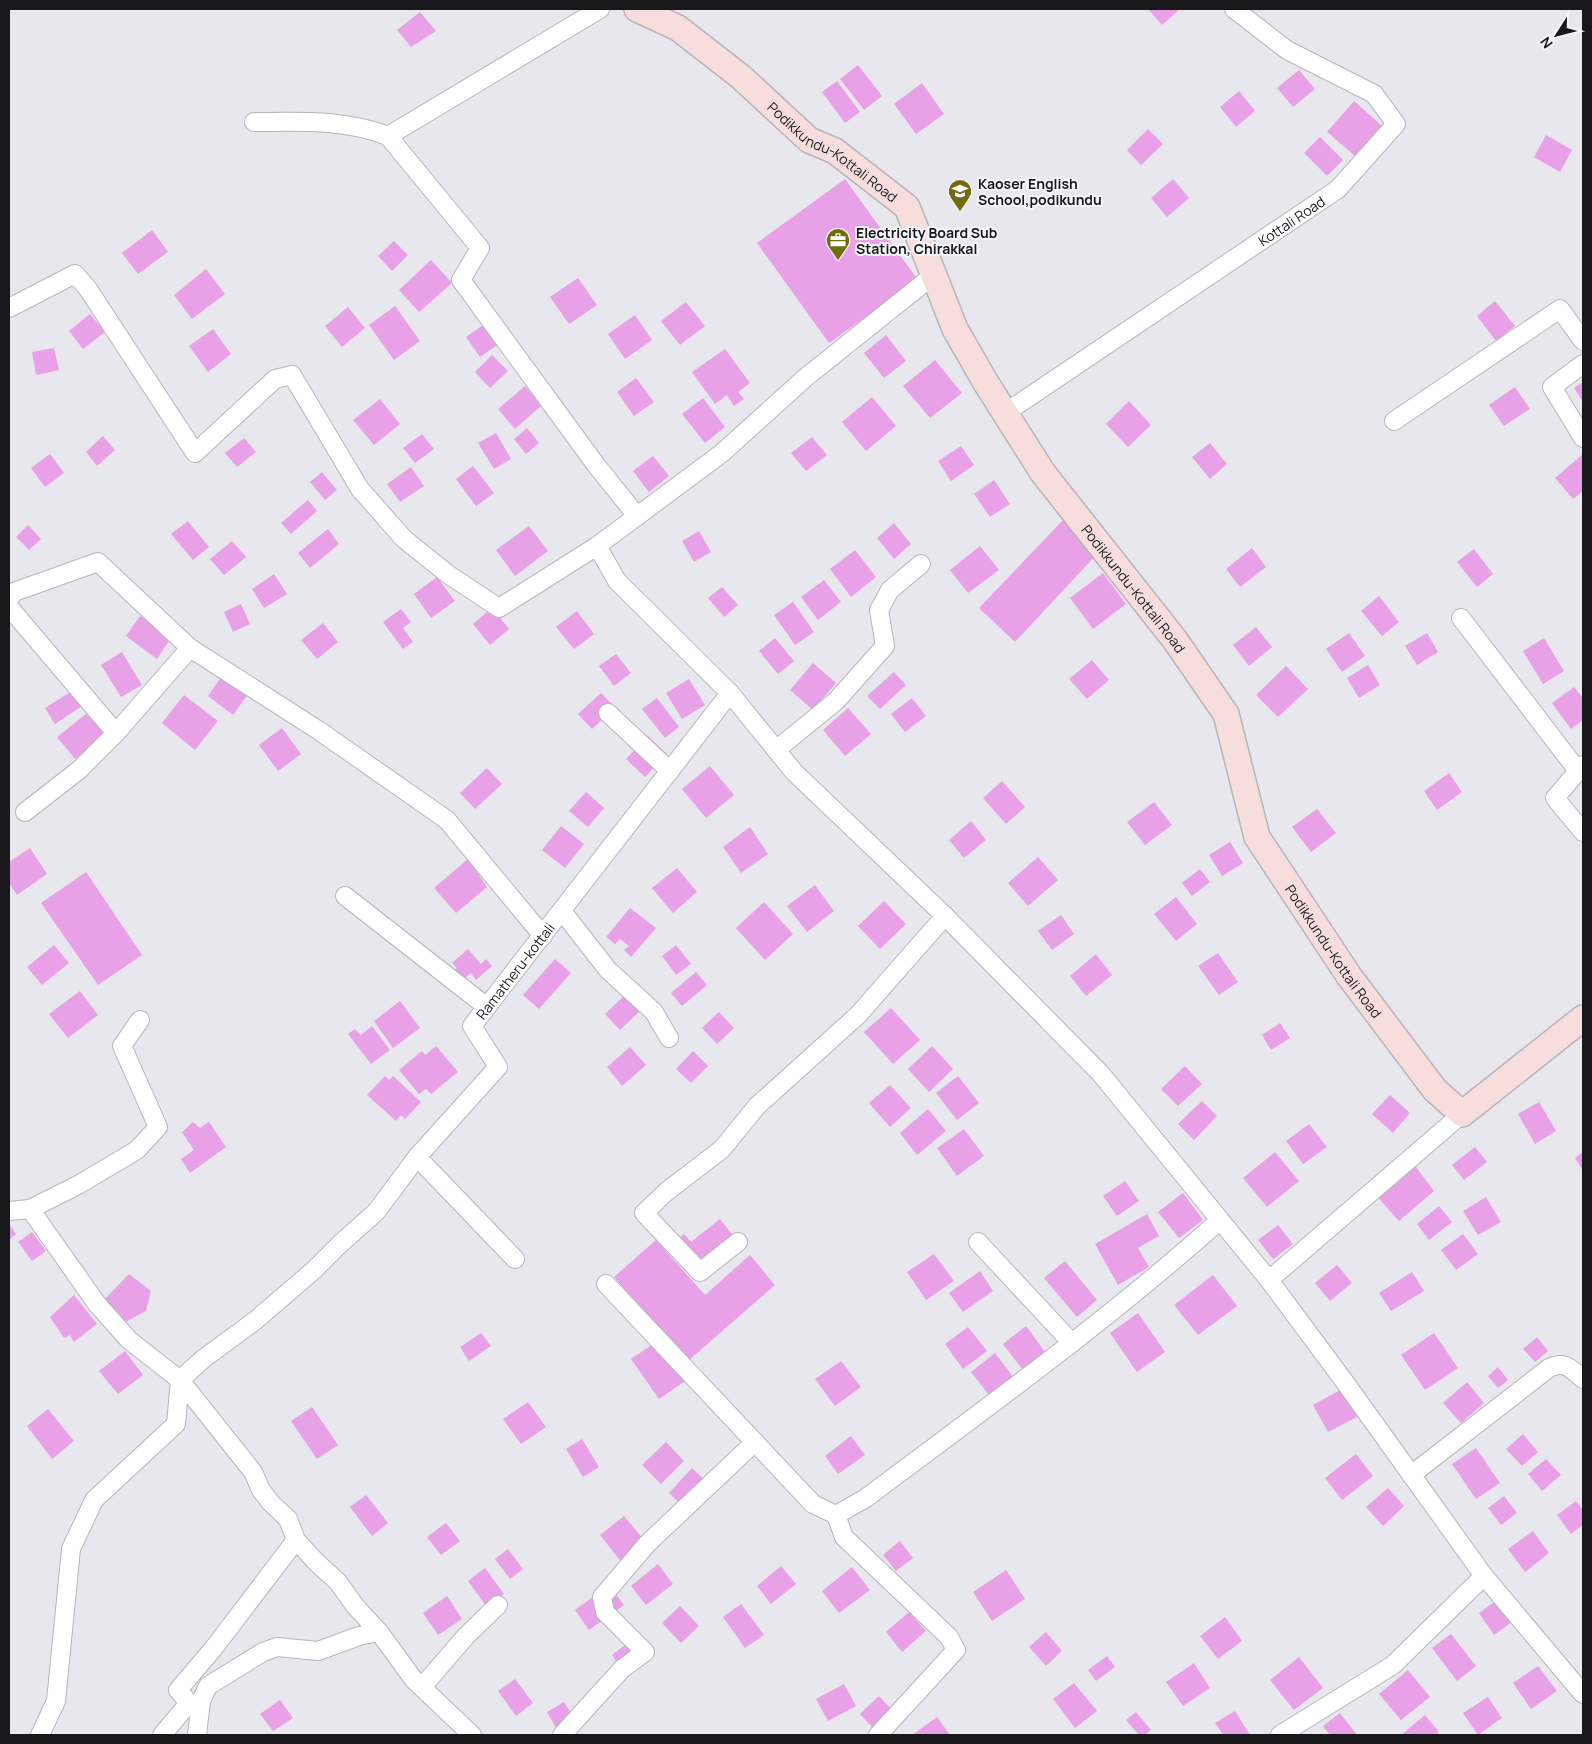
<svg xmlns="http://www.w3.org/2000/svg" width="1592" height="1744" viewBox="0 0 1592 1744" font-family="Manrope,sans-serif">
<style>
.building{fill:#e8a0e6}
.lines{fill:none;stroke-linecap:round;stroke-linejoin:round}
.street-casing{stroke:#b6b5ba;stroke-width:20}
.secondary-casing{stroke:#b6b5ba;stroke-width:28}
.street{stroke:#fff;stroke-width:18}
.secondary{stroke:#f7dedc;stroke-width:25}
.labels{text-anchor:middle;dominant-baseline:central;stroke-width:4;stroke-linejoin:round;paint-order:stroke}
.street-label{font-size:14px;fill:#18181a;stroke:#f5f5fa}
.poi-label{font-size:14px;font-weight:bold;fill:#18181a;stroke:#f5f5fa;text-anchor:start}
</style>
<rect width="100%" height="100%" fill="#e8e7ed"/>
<!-- building -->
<g class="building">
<polygon points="1148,9 1180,9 1162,25"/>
<polygon points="420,12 436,31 411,47 397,30"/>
<polygon points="858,65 882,96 864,110 840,79"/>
<polygon points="1299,70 1315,89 1293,107 1277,88"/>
<polygon points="837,81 860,112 845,123 822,92"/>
<polygon points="922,83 944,114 916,134 894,104"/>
<polygon points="1239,91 1255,111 1236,127 1220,107"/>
<polygon points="1354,101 1382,126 1396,124 1355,156 1327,132"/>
<polygon points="1148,129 1163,144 1141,165 1127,150"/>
<polygon points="1546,135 1572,150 1560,172 1534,157"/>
<polygon points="1320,137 1343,160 1327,176 1304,153"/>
<polygon points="845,179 918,280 829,343 757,243"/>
<polygon points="1173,179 1189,198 1167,217 1151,198"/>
<polygon points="152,230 168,252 138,274 122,253"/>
<polygon points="394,241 408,255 392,271 378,256"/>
<polygon points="431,260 452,283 419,312 399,290"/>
<polygon points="206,269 225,294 192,319 174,295"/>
<polygon points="578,278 597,305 569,324 550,297"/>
<polygon points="1495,301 1515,326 1496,341 1477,316"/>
<polygon points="686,302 705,326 680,345 661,321"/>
<polygon points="395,306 420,341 394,360 369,325"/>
<polygon points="348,307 365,328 342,347 325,326"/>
<polygon points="90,314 105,332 83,349 69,331"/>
<polygon points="635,315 652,340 625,359 608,334"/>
<polygon points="486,323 500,343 480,357 466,337"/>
<polygon points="213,329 231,354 208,372 189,346"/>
<polygon points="886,335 906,361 884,378 864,353"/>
<polygon points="54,348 59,370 36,375 32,352"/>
<polygon points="725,349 750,383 738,392 744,399 734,406 727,395 715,404 692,372"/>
<polygon points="492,355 508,371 490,388 475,372"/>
<polygon points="935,360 962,393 930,418 903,386"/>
<polygon points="636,378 654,402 634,416 617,392"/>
<polygon points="1583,382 1583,402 1574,388"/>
<polygon points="525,386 542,405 515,429 498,409"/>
<polygon points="1515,387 1530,409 1504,426 1489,405"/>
<polygon points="872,397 896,426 866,451 842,422"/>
<polygon points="703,398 725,427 705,443 682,414"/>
<polygon points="380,399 400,424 374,445 353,420"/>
<polygon points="1129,401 1151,425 1128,447 1106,424"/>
<polygon points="527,428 539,443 526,454 514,439"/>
<polygon points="496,433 511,459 494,469 478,443"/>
<polygon points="422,434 434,449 415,463 403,448"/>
<polygon points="103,436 115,450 97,466 86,452"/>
<polygon points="812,437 827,455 806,471 791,453"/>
<polygon points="244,438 256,452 237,467 225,453"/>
<polygon points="1210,443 1227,464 1210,479 1192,457"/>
<polygon points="961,446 974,465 951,481 938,461"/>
<polygon points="50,454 64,473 45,487 31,468"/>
<polygon points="1583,454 1583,491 1573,499 1555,478"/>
<polygon points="653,456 669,476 649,492 633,471"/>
<polygon points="473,466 494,493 476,506 456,479"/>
<polygon points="411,467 424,486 400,502 387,484"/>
<polygon points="322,472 337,490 325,500 310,482"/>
<polygon points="994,480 1010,504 990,517 974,494"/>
<polygon points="308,500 317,511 291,534 281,523"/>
<polygon points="1063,520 1098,553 1015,642 979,608"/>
<polygon points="188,521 209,547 193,560 171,534"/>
<polygon points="894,523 911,544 894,559 877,538"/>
<polygon points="28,525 41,539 29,550 16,537"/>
<polygon points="529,526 548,551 515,576 496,550"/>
<polygon points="328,529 339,544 310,568 298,553"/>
<polygon points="699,531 711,552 694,562 682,541"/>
<polygon points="232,541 246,557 224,575 210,559"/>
<polygon points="980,546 999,570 968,593 950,570"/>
<polygon points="1252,548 1266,567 1240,587 1226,569"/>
<polygon points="1474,549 1493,574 1477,587 1457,562"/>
<polygon points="855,550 876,577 851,597 830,569"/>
<polygon points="1103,573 1126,604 1093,629 1070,598"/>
<polygon points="274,574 287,594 264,608 252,589"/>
<polygon points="437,577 455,601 431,618 414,594"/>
<polygon points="824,580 841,602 818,620 801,597"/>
<polygon points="722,587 738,605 724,617 708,598"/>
<polygon points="1379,596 1399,622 1382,636 1361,611"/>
<polygon points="793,602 814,632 795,645 774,615"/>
<polygon points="241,604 250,624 233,632 224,612"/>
<polygon points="492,608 509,629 490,645 473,624"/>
<polygon points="401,609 411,622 403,628 413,642 403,649 383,622"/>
<polygon points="577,611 594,634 574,649 556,627"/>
<polygon points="140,616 171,638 157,659 126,636"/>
<polygon points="323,623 338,642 317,659 301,640"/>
<polygon points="1256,627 1272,647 1249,666 1233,645"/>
<polygon points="1349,633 1365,656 1342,672 1326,649"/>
<polygon points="1427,633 1438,652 1417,665 1405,646"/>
<polygon points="775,638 794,661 778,674 759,651"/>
<polygon points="1544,638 1564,671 1543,684 1523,651"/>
<polygon points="122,652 142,685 121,697 101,665"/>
<polygon points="616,654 631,673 614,686 599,666"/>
<polygon points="1092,660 1109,680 1087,699 1069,679"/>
<polygon points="813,663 836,683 813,710 790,690"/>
<polygon points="1368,665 1380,685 1359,698 1347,678"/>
<polygon points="1286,666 1308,689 1278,717 1256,695"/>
<polygon points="894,672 906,685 880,709 867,696"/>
<polygon points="222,676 248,694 233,715 208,696"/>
<polygon points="689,679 705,705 682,719 666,693"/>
<polygon points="1574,687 1583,698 1583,720 1571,729 1552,703"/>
<polygon points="72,691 82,706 55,724 45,708"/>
<polygon points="601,693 615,707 592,729 578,714"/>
<polygon points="184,695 218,721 195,750 162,723"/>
<polygon points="657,698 679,727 665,738 642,709"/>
<polygon points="912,698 926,716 905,732 891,714"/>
<polygon points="848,708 871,734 845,756 823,730"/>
<polygon points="86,714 106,734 75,759 57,737"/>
<polygon points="282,728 301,754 278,771 259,745"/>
<polygon points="648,736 667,754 645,777 626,759"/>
<polygon points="710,766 734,795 706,818 682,789"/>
<polygon points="487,768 502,784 475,809 460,793"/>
<polygon points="1449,773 1462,792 1437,810 1424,791"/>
<polygon points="1002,781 1025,807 1006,824 983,798"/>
<polygon points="586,792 604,808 588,827 569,811"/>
<polygon points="1154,802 1172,825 1145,845 1127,822"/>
<polygon points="1317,809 1336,833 1311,852 1292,827"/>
<polygon points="971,821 986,840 964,858 949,840"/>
<polygon points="561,826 584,844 565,868 542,850"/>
<polygon points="750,827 768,854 741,873 723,847"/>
<polygon points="1230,842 1243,863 1222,876 1209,855"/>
<polygon points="30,848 47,874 17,895 9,883 9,862"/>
<polygon points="1038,857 1058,880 1028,906 1008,883"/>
<polygon points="468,859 487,887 456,913 434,888"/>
<polygon points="677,868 697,892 673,913 652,888"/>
<polygon points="1200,869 1210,882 1192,896 1182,883"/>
<polygon points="86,872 142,955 98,985 41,903"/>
<polygon points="815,885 834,911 807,932 787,906"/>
<polygon points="1176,897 1197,924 1176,941 1154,914"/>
<polygon points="884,901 906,924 880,949 858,926"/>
<polygon points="764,902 793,934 765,960 736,928"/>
<polygon points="630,908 656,928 631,957 624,950 629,946 620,939 615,944 606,937"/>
<polygon points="1061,915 1074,934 1052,950 1038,931"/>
<polygon points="54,945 69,963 42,985 27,967"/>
<polygon points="676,945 691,964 676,975 662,956"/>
<polygon points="468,949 481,964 486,959 492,966 476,980 471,973 462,980 454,970 457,968 452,963"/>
<polygon points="1218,953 1238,982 1219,995 1198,966"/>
<polygon points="1096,954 1112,975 1086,996 1070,976"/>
<polygon points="555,959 571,973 539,1009 523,995"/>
<polygon points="696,972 707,985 682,1006 671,993"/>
<polygon points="80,991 98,1015 68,1038 49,1014"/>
<polygon points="626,994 641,1010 620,1030 605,1014"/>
<polygon points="400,1001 420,1028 393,1048 374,1021"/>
<polygon points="891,1008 920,1040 893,1064 864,1032"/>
<polygon points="719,1012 734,1028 717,1044 702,1028"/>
<polygon points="1280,1023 1290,1038 1271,1050 1262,1035"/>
<polygon points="372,1026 390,1050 371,1064 348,1034 355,1029 361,1035"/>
<polygon points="436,1046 458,1072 431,1094 426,1089 419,1094 399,1070 422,1051 425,1055"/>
<polygon points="932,1046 953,1069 929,1092 908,1069"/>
<polygon points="630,1047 646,1065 622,1086 607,1067"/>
<polygon points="693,1051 708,1066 691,1083 676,1069"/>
<polygon points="1185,1066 1202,1084 1178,1106 1161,1089"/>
<polygon points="385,1076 389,1080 393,1076 421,1102 405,1119 401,1115 396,1121 367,1095"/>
<polygon points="958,1076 979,1103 957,1120 936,1093"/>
<polygon points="890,1085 911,1108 890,1127 869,1103"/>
<polygon points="1390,1095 1410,1113 1393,1133 1372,1114"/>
<polygon points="1202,1101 1217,1116 1194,1140 1178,1124"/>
<polygon points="1539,1102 1556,1131 1535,1144 1518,1114"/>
<polygon points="928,1109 946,1131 917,1155 900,1133"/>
<polygon points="193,1122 200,1128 209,1122 226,1147 190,1173 181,1159 194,1150 182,1132"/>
<polygon points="1309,1124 1327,1147 1303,1164 1286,1141"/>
<polygon points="964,1129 984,1156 957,1176 937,1148"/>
<polygon points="1475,1147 1487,1162 1464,1180 1452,1165"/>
<polygon points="1275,1152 1299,1181 1267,1207 1243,1178"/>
<polygon points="1583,1152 1583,1171 1575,1158"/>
<polygon points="1413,1163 1434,1191 1399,1221 1374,1193"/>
<polygon points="1125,1181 1139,1201 1117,1216 1103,1196"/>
<polygon points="1183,1193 1203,1220 1179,1238 1158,1212"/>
<polygon points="1486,1197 1501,1222 1478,1235 1463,1211"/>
<polygon points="1439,1206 1452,1222 1429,1240 1417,1224"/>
<polygon points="1147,1214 1159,1236 1138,1248 1149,1267 1118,1285 1095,1244"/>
<polygon points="720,1219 738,1242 700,1272 676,1241 684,1234 691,1242"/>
<polygon points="9,1224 16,1234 9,1240"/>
<polygon points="1278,1225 1293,1244 1273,1259 1258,1240"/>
<polygon points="32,1232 46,1251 32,1261 18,1242"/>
<polygon points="1463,1234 1478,1254 1456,1270 1441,1250"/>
<polygon points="656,1240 705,1295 750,1255 775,1285 688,1361 614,1277"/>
<polygon points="934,1254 954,1281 926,1300 907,1272"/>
<polygon points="1065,1261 1097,1300 1077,1317 1044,1278"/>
<polygon points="1337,1265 1352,1283 1330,1301 1315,1283"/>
<polygon points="980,1271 993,1291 963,1312 949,1293"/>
<polygon points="1412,1272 1424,1291 1391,1311 1379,1293"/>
<polygon points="129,1274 151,1291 146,1311 120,1325 104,1300"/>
<polygon points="1213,1275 1237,1306 1198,1335 1174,1305"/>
<polygon points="74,1295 97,1324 74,1342 70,1335 64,1338 50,1317"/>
<polygon points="1138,1313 1165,1352 1137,1372 1110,1333"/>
<polygon points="1026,1326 1045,1352 1022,1369 1003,1344"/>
<polygon points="968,1327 987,1351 963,1369 945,1344"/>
<polygon points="481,1333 491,1346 469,1361 460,1347"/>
<polygon points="1434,1333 1458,1368 1425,1390 1401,1355"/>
<polygon points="1537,1337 1548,1351 1535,1362 1523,1349"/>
<polygon points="656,1342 691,1377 659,1399 631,1359"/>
<polygon points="125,1351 143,1375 118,1394 99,1371"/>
<polygon points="995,1353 1014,1378 990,1396 971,1372"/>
<polygon points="841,1361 861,1387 835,1406 815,1379"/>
<polygon points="1498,1367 1508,1380 1498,1388 1488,1376"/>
<polygon points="1467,1382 1484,1403 1461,1423 1443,1403"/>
<polygon points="1342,1389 1357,1417 1328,1432 1313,1405"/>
<polygon points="528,1402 546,1427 521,1444 503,1419"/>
<polygon points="312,1407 338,1445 317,1459 291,1421"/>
<polygon points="48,1409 74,1441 52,1459 27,1426"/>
<polygon points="1523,1434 1538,1452 1522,1466 1506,1449"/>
<polygon points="851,1436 865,1455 838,1474 825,1456"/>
<polygon points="582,1439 599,1467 583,1477 566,1449"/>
<polygon points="666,1442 684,1461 661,1484 642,1465"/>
<polygon points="1476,1448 1500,1483 1476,1499 1452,1464"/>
<polygon points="1356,1454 1373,1476 1342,1500 1325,1478"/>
<polygon points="1546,1459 1561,1475 1542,1491 1528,1474"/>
<polygon points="692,1468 713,1488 689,1512 669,1493"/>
<polygon points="1388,1488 1404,1506 1383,1526 1366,1507"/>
<polygon points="366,1495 388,1523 372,1536 350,1507"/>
<polygon points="1504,1496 1517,1513 1501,1525 1488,1508"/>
<polygon points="1576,1501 1583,1510 1583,1525 1571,1534 1557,1515"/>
<polygon points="624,1516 647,1544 623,1564 600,1535"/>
<polygon points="446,1523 460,1541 441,1555 427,1537"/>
<polygon points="1533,1531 1549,1553 1525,1572 1508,1549"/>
<polygon points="900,1541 913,1558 896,1571 883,1555"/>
<polygon points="508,1549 523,1569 510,1579 495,1559"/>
<polygon points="658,1564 673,1584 646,1605 631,1586"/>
<polygon points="781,1566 796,1584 771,1604 757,1586"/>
<polygon points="852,1567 870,1590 839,1613 822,1591"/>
<polygon points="485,1568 504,1594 487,1607 468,1581"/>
<polygon points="1006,1570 1025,1599 992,1621 973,1592"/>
<polygon points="609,1585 624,1605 589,1630 575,1610"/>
<polygon points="447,1596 462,1619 438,1635 423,1613"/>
<polygon points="1497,1600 1512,1622 1494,1635 1479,1613"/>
<polygon points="741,1604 764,1635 745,1648 723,1617"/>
<polygon points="680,1606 699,1626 681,1643 662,1623"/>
<polygon points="909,1612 926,1631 902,1652 886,1632"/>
<polygon points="1225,1617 1242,1641 1218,1659 1200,1636"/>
<polygon points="1046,1632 1062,1651 1046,1666 1029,1647"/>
<polygon points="1451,1634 1476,1666 1457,1681 1432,1648"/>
<polygon points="634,1638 645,1652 622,1669 612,1655"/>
<polygon points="1107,1656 1115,1667 1096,1681 1088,1670"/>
<polygon points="1299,1657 1323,1688 1294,1710 1270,1680"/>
<polygon points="1194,1663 1210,1688 1183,1706 1166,1682"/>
<polygon points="1538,1666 1557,1691 1531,1709 1513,1683"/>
<polygon points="1408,1670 1430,1697 1401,1720 1379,1694"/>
<polygon points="515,1679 533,1703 516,1716 498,1691"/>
<polygon points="1074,1683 1097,1711 1075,1728 1053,1699"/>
<polygon points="844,1684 856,1706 828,1721 816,1699"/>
<polygon points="879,1696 893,1711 874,1729 860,1714"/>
<polygon points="1488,1697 1502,1718 1478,1735 1463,1713"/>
<polygon points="280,1700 293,1718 273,1731 260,1714"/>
<polygon points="564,1702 575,1720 558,1731 547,1712"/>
<polygon points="1235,1711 1250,1735 1223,1735 1215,1723"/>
<polygon points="1136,1712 1151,1730 1145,1735 1139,1735 1126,1720"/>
<polygon points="1340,1713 1357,1735 1330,1735 1323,1726"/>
<polygon points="1425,1715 1439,1732 1436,1735 1401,1735"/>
<polygon points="937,1717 950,1735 912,1735"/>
</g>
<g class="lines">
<!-- street casing -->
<g class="street-casing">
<g id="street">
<path d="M 254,122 C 300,122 344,119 388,136 L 480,248 L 461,280 L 596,465 L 637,516"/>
<polyline points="388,136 600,9"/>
<polyline points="935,274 805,378 722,453 597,546 617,581 730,693 794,772 945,916 1101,1074 1269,1280 1344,1381 1484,1576 1583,1694"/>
<polyline points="9,308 75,274 88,289 195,453 275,379 292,375 360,489 404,539 449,575 499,608 597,546"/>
<polyline points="1583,364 1552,387 1583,438"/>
<path id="s1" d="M 1005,413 L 1338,189 L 1396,124 L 1374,94 L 1287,50 L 1234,9"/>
<polyline points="1394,421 1560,309 1583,341"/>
<polyline points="9,599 14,592 98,562 190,648"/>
<polyline points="9,607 116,733 190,648 318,730 447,820 543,936"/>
<polyline points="1461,618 1578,771"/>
<polyline points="608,713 670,771"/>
<polyline points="776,750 836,701 885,646 879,610 890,590 921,564"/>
<polyline points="1583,765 1555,798 1583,832"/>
<polyline points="25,812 79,770 116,733"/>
<polyline points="345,896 487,1007"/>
<polyline points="562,911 608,970 654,1012 669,1038"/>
<polyline points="30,1209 78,1185 137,1150 158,1127 122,1046 140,1020"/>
<polyline points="9,1211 30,1209 97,1304 129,1340 180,1380 253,1472 261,1490 271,1503 288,1519 296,1540 317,1563 338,1582 355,1606 379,1632 414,1680 472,1735"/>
<polyline points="738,1242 700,1272 644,1213 666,1192 722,1149 757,1106 858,1015 945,916"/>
<polyline points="978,1242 1072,1343"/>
<path id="s2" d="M 515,1259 L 417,1157 L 498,1067 L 472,1026 L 730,693"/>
<polyline points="1269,1280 1462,1114"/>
<path d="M 606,1284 L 813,1504 L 836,1515 L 866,1498 C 986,1408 1107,1321 1219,1221"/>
<path d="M 1411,1475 L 1549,1368 C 1565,1360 1571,1369 1583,1379"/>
<polyline points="836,1515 844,1537 949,1637 956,1650 878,1735"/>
<polyline points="422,1687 466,1636 498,1605"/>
<polyline points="40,1735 56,1701 71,1549 94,1500 176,1424 180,1380 203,1359 256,1320 314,1270 340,1244 376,1212 417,1157"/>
<polyline points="162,1735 189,1703 178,1690 213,1649 296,1540"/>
<polyline points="197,1735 201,1701 208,1686 263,1652 277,1647 318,1651 359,1636 379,1632"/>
<polyline points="562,1735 622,1669 645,1652 605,1612 602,1597 647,1544 755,1442"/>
<polyline points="1280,1735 1393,1665 1484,1576"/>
</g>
</g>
<!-- secondary casing -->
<g class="secondary-casing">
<g id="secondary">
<path id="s3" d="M 637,9 L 678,28 L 741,77 L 809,140 L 835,151 L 907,207 L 955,329 L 986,383 L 1043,473 L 1175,640 L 1226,714 L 1257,837 L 1349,976 L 1435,1090 L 1462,1114 L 1583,1018"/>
</g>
</g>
<!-- street -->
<use href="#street" class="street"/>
<!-- secondary -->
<use href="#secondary" class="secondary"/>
</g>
<!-- icons -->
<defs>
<g id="school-pin" transform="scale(1.25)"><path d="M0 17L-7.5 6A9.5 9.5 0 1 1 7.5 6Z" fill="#716d0d" stroke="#f5f5fa"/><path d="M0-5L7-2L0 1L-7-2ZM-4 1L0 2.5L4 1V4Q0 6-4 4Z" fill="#fff"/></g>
<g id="office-pin" transform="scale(1.25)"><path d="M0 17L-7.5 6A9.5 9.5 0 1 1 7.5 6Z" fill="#716d0d" stroke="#f5f5fa"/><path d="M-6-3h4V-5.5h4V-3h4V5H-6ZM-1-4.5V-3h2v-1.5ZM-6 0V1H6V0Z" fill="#fff"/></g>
</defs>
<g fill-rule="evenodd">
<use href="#school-pin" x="960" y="191"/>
<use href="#office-pin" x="838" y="240"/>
</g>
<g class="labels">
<!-- street labels -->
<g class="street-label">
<text stroke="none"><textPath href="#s3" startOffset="244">Podikkundu-Kottali Road</textPath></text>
<text stroke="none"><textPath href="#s1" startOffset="345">Kottali Road</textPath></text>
<text stroke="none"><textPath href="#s3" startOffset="784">Podikkundu-Kottali Road</textPath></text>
<text stroke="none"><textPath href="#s3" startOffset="1204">Podikkundu-Kottali Road</textPath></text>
<text stroke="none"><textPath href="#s2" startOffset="381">Ramatheru-kottali</textPath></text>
</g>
<!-- poi labels -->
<g class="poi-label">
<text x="978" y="183">Kaoser English<tspan x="978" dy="16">School,podikundu</tspan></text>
<text x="856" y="232">Electricity Board Sub<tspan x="856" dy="16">Station, Chirakkal</tspan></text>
</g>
</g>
<!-- border -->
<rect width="1592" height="1744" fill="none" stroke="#18181a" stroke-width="20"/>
<!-- north arrow -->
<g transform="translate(1557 35) rotate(234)" stroke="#f5f5fa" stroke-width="4" paint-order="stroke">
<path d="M0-4L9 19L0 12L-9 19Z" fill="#18181a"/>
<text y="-8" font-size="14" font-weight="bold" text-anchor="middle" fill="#18181a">N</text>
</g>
</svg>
